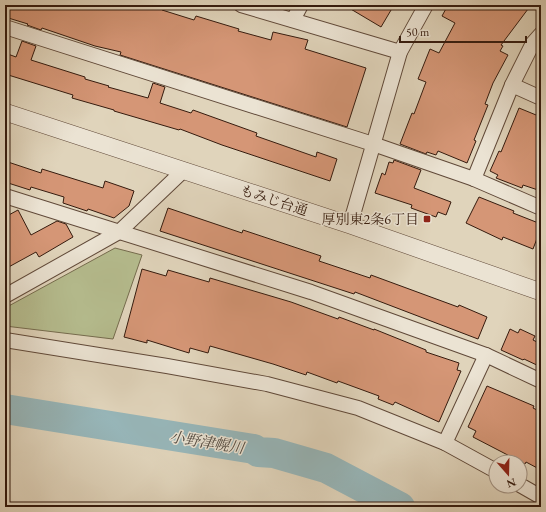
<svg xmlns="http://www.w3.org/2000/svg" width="546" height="512" viewBox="0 0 546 512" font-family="'EB Garamond','Noto Serif JP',serif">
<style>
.green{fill:#b5bc8e;stroke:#756c4e}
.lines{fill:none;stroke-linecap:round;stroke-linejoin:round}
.river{stroke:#97b6b9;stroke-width:30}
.building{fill:#d59676;stroke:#351b0e}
.minor-casing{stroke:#604939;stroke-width:16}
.tertiary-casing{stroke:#604939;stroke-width:18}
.minor{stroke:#ebe3d3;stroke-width:14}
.tertiary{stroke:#ebe3d3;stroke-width:17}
.poi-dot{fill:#8f2418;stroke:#ebe3d3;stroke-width:1.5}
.labels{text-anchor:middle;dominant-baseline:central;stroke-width:3;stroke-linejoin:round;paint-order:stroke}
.street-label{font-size:14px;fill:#351b0e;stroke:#ebe3d3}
.poi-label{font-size:14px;fill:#351b0e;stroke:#ebe3d3;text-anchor:end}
.water-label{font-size:15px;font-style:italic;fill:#524a41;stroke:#ebe3d3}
</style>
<rect width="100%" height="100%" fill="#e0d4bb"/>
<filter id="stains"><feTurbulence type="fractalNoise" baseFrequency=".005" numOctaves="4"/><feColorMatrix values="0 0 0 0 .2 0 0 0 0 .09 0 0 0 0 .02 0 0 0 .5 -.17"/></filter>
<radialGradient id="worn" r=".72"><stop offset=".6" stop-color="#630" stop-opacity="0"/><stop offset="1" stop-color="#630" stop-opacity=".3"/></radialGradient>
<!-- green -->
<polygon class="green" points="115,248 142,255 113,339 5,326 5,308"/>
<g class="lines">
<!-- river -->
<polyline class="river" points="5,409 254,449 258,452 274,453 326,468 400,507"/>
</g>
<!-- building -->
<g class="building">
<polygon points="8,5 155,5 163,8 162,10 194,20 196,16 239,29 238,31 271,40 273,32 308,40 305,49 366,68 347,127 120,55 121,52 95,46 42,28 41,30 27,25 28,24 5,17"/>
<polygon points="344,5 394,5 381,27"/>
<polygon points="448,5 531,5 501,45 503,46 500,51 508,55 493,83 485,104 488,105 474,140 476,141 467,163 438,151 436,155 427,152 426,154 400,144 412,113 414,114 426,82 418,79 430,49 439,53 455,23 442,16"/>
<polygon points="22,41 36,46 31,60 85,77 85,79 109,86 108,87 148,98 153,83 165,87 160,103 191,113 193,110 257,133 256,136 316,157 317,152 337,159 330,181 222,145 180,129 179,130 114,111 114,110 72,98 73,95 5,74 5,53 16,57"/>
<polygon points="519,108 541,117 541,191 523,185 522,188 496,178 498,175 490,171 499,151 501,152"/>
<polygon points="394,160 421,170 414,188 451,202 446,215 438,212 436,217 411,208 412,205 375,193 382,173 385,175 389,162 393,163"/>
<polygon points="5,161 41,173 42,169 103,188 105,181 134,191 129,206 114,218 88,209 87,211 63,203 64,197 31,187 30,190 5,182"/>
<polygon points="479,197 514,211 513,213 541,224 541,228 533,249 503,237 502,240 466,223"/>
<polygon points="168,208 242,233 243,230 321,256 319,261 370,278 371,275 458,307 459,305 487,317 478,339 355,292 354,294 160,231"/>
<polygon points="18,210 31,235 57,221 66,224 73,237 39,257 36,252 5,269 5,217"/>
<polygon points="142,269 166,276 168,270 209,282 210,278 291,302 338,319 339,317 374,330 374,329 426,350 426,352 459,363 457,370 461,371 439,422 395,402 393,405 378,399 379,396 338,381 337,383 307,372 306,375 273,364 210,346 208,353 190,348 189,353 147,340 147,343 124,337"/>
<polygon points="510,329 518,333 520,329 535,336 533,340 541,344 541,367 524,359 523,360 501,350"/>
<polygon points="487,386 534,406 533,408 541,412 541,470 526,462 525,464 473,437 476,431 468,427"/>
</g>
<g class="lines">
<!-- minor casing -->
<g class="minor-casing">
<g id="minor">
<polyline points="241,5 400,52"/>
<polyline points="293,20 301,5"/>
<polyline points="5,27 373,144 474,179 541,208"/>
<polyline points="512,85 541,98"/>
<polyline points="474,179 512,85 533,43 541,34"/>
<polyline points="5,196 311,292 486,355 541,381"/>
<polyline points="350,225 400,52 426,5"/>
<polyline points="5,296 119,232 184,170"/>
<polyline points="5,340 167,366 267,384 358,408 445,443 496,471"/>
<polyline points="445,443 486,355"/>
<polyline points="520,485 541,497"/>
</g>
</g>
<!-- tertiary casing -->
<g class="tertiary-casing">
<polyline id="tertiary" points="5,112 350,225 541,292"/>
</g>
<!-- minor -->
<use href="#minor" class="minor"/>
<!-- tertiary -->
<use href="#tertiary" class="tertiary"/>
</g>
<!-- markers -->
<rect class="poi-dot" x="423" y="215" width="8" height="8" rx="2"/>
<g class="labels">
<!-- street labels -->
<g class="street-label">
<text transform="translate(274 200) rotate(18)">もみじ台通</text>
</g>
<!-- poi labels -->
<g class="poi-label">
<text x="419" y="219">厚別東2条6丁目</text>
</g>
<!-- water labels -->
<g class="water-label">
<text transform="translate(207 442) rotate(9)">小野津幌川</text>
</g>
</g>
<!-- margin -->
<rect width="546" height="512" fill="none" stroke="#e0d4bb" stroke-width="20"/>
<rect x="6" y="6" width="534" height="500" fill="none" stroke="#351b0e" stroke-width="2"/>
<rect x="10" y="10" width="526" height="492" fill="none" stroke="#351b0e"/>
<!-- north arrow -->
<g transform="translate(508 474) rotate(160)"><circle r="19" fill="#ebe3d3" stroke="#a29384"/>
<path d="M0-3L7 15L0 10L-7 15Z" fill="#8f2418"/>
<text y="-6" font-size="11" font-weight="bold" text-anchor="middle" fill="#351b0e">N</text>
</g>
<!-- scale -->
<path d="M400 36v6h126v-6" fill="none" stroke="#351b0e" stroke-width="2"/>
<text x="406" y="36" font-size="12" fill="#351b0e" stroke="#ebe3d3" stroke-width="3" paint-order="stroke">50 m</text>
<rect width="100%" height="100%" filter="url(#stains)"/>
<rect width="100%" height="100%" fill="url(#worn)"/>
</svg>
